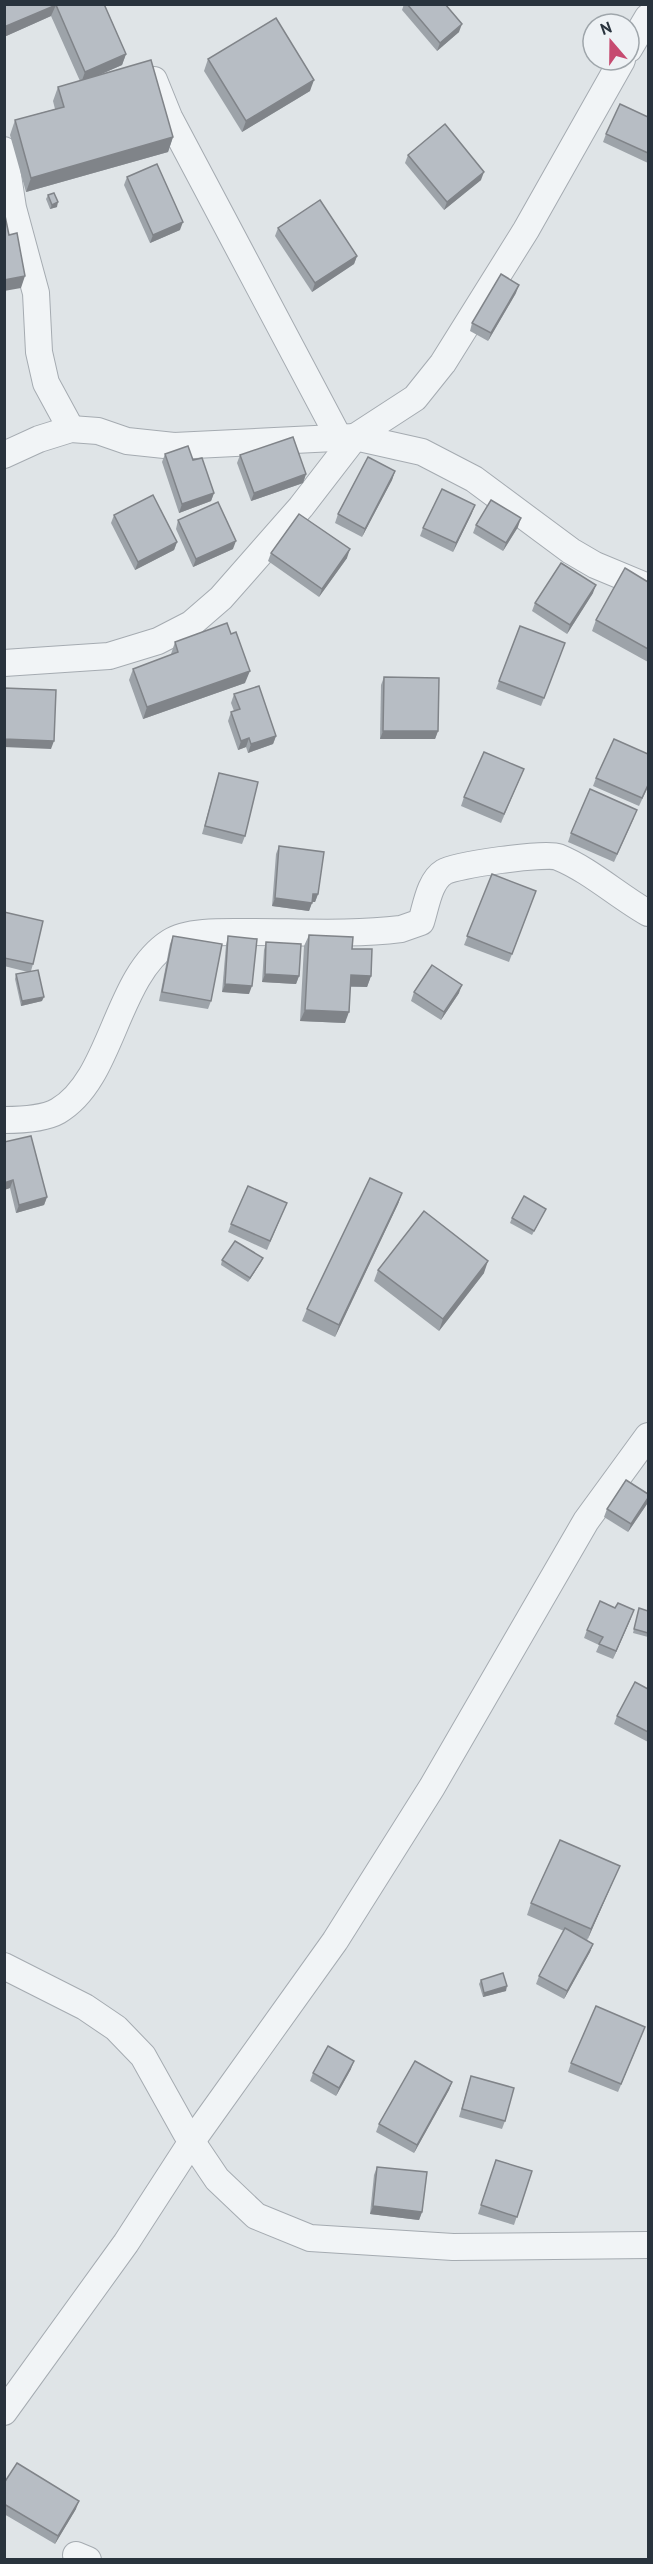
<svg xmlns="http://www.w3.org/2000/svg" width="653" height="2564" viewBox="0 0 653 2564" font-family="'PT Sans',sans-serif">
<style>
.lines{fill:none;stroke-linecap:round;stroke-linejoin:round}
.street-casing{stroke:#a5abb1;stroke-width:28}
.street{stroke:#f1f4f6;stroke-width:26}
.wall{fill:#9da3a9}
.shaded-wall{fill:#808489}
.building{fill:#b7bdc4;stroke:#808489;stroke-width:1.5}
</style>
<rect width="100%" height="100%" fill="#dfe4e7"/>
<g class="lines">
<!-- street casing -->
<g class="street-casing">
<g id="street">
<polyline points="629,49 648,17"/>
<polyline points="154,80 169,117 338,436"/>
<polyline points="4,150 13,208 36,293 39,352 46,383 71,429"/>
<polyline points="4,455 39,439 71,429 98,431 127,441 174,446 355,437 422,452 474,479 571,551 595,565 648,587"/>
<polyline points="4,663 109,656 158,641 191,624 221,598 301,507 355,437 415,398 443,363 526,230 622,60"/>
<path d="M 4,1120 C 21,1120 44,1119 58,1111 C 113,1079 115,977 170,942 C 188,930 229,932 251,932 C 300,932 352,935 401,929 L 421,922 C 426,907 429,881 444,872 C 455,865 546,852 558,857 C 590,870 618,896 648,913"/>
<polyline points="4,1966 85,2007 116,2028 143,2056 186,2133 217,2179 256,2216 310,2238 453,2247 648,2245"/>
<polyline points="4,2412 126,2243 192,2141 335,1941 432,1787 586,1521 648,1436"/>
<polyline points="76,2555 88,2560"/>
</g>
</g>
<!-- street -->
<use href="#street" class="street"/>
</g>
<!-- wall -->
<g class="wall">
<polygon points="4,4 104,4 126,54 122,65 99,75 173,137 168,152 26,192 10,135 15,120 55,109 53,101 58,87 80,81 51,16 4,37"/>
<polygon points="404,4 445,4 459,32 437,51 402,10"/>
<polygon points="208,59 310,91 242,132 204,71"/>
<polygon points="648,117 648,163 603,142 606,134"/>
<polygon points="408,155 481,180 444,210 405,163"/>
<polygon points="127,177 180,230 150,243 124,185"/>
<polygon points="48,195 57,207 50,209 46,199"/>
<polygon points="278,228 357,256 354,264 312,292 275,236"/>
<polygon points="516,293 488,341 470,331 472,323"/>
<polygon points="165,454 193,460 214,493 211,501 179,513 162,462"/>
<polygon points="240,455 306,474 303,483 251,501 237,463"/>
<polygon points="395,471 392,480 362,537 335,523 338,514"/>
<polygon points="472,513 453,552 420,536 423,528"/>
<polygon points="114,515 177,542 174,550 135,570 111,523"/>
<polygon points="178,520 233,549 193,567 176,529"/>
<polygon points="476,525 518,527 503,551 473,533"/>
<polygon points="271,553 347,558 319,597 268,561"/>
<polygon points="648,582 648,662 592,631 596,620"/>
<polygon points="593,593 567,634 532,611 535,603"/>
<polygon points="520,626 565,643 541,706 496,689"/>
<polygon points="175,642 245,683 143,719 129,680 133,669 171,655 171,654"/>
<polygon points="384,677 438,731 435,739 380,739 381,685"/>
<polygon points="234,694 276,736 273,744 248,753 246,747 238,750 228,721 231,712 234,711 231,703"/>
<polygon points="524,769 501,823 461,806 464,797"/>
<polygon points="219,773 245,836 242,844 202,834"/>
<polygon points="596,778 648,787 639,806 593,786"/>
<polygon points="634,818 614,862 568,842 571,833"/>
<polygon points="279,846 318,894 315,902 312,902 309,911 272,906 276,854"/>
<polygon points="492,874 536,891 509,962 464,945"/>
<polygon points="4,912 33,964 31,971 42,1001 21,1006 15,979 16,974 28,972 4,966"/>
<polygon points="309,935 352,949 371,976 367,987 350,987 345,1023 300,1021 304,946"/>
<polygon points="173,936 211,1001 208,1009 159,1001 170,944"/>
<polygon points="228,936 249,994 222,992 226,945"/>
<polygon points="266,942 299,976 296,984 262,982 264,950"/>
<polygon points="414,992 459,993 441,1020 411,1001"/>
<polygon points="31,1136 47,1197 44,1205 16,1213 10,1188 4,1190"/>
<polygon points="402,1193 398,1204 335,1337 302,1321 307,1309"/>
<polygon points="287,1203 267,1250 228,1232 231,1224"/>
<polygon points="546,1209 532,1235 510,1223 512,1218"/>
<polygon points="222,1260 261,1262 248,1282 221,1265"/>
<polygon points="378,1270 484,1273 439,1331 374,1281"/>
<polygon points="647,1504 628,1532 604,1517 607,1509"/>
<polygon points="648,1611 648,1637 633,1633 638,1613"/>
<polygon points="631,1618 613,1659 596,1652 599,1645 584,1638 587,1630"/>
<polygon points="648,1689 648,1742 614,1724 617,1716"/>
<polygon points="615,1877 587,1940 593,1944 590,1952 564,1999 536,1984 539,1976 564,1931 527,1915 531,1903"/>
<polygon points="481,1980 506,1991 483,1997 479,1984"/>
<polygon points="642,2035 618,2092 568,2072 571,2063"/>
<polygon points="351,2069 336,2096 310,2081 313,2073"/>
<polygon points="471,2076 505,2121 502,2129 459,2117"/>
<polygon points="452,2082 449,2090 414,2153 376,2132 379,2124"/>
<polygon points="496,2160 532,2171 514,2225 478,2214"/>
<polygon points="377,2167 422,2212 419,2220 370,2214 374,2175"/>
<polygon points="4,2483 76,2509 55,2544 4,2514"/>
</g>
<!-- shaded-wall -->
<g class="shaded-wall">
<polygon points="56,5 51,16 4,37 4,27"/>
<polygon points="462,24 459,32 437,51 440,43"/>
<polygon points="126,54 122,65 81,83 85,72"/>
<polygon points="314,80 310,91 242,132 246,121"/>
<polygon points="173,137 168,152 26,192 31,178"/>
<polygon points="484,172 481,180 444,210 447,202"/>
<polygon points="58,202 57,207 50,209 52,205"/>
<polygon points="183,222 180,230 150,243 153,235"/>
<polygon points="357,256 354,264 312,292 315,283"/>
<polygon points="25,276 21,288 4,291 4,280"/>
<polygon points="519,285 516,293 488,341 491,333"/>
<polygon points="395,471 392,480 362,537 365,529"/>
<polygon points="306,474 303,483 251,501 254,493"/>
<polygon points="214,493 211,501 179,513 182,504"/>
<polygon points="475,505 472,513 453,552 456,543"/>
<polygon points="521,518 518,527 503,551 506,543"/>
<polygon points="236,541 233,549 193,567 196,559"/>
<polygon points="177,542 174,550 135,570 138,562"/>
<polygon points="350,549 347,558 319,597 322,589"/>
<polygon points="596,585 593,593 567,634 570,625"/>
<polygon points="250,671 245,683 143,719 147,707"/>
<polygon points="383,731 438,731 435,739 380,739"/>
<polygon points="276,736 273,744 248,753 251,744"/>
<polygon points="249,738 246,747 238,750 241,741"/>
<polygon points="4,739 54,741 51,749 4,747"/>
<polygon points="313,894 318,894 315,902 310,902"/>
<polygon points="275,898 312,903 309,911 272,906"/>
<polygon points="265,974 299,976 296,984 262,982"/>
<polygon points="351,975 371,976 367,987 347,986"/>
<polygon points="225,984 252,986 249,994 222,992"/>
<polygon points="462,985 459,993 441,1020 444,1012"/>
<polygon points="44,997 42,1001 21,1006 22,1001"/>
<polygon points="305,1010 349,1012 345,1023 300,1021"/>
<polygon points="13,1180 10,1188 4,1190 4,1183"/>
<polygon points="402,1193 398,1204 335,1337 339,1325"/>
<polygon points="47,1197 44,1205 16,1213 19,1205"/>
<polygon points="263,1258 261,1262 248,1282 250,1278"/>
<polygon points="488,1261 484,1273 439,1331 443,1319"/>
<polygon points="648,1498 647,1504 628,1532 631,1524"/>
<polygon points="634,1610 631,1618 613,1659 616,1651"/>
<polygon points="620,1866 615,1877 587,1941 591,1929"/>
<polygon points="593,1944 590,1952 564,1999 567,1991"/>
<polygon points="507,1986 506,1991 483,1997 484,1993"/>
<polygon points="354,2061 351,2069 336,2096 339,2088"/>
<polygon points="452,2082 449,2090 414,2153 417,2145"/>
<polygon points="373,2206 422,2212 419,2220 370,2214"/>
<polygon points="79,2501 76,2509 55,2544 58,2536"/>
</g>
<!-- building -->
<g class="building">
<polygon points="4,4 104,4 126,54 85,72 56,5 4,27"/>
<polygon points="407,4 445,4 462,24 440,43"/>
<polygon points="276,18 314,80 246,121 208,59"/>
<polygon points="151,60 173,137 31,178 15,120 64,107 58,87"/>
<polygon points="620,104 648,117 648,153 606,134"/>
<polygon points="445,124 484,172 447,202 408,155"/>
<polygon points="157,164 183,222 153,235 127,177"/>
<polygon points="54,193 58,202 52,205 48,195"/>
<polygon points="320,200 357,256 315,283 278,228"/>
<polygon points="4,211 9,235 17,233 25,276 4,280"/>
<polygon points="501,274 519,285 491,333 472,323"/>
<polygon points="293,437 306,474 254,493 240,455"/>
<polygon points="188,446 193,460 202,458 214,493 182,504 165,454"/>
<polygon points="368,457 395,471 365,529 338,514"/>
<polygon points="442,489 475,505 456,543 423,528"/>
<polygon points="153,495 177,542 138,562 114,515"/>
<polygon points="491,500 521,518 506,543 476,525"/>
<polygon points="218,502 236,541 196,559 178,520"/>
<polygon points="299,514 350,549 322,589 271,553"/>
<polygon points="561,563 596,585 570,625 535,603"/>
<polygon points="625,568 648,582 648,649 596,620"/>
<polygon points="227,623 231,634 236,632 250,671 147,707 133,669 178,652 175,642"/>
<polygon points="520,626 565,643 544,698 499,681"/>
<polygon points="384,677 439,678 438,731 383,731"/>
<polygon points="259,686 276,736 251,744 249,738 241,741 231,712 240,709 234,694"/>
<polygon points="4,688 56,690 54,741 4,739"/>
<polygon points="614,739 648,754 648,785 642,798 596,778"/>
<polygon points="484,752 524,769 504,814 464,797"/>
<polygon points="219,773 258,782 245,836 205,826"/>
<polygon points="590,789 637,810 617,854 571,833"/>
<polygon points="279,846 324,852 318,894 313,894 312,903 275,898"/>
<polygon points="492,874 536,891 512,954 467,936"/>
<polygon points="4,912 43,921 33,964 4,958"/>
<polygon points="309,935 353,937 352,949 372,949 371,976 351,975 349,1012 305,1010"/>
<polygon points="173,936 222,944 211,1001 162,992"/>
<polygon points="228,936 257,939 252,986 225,984"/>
<polygon points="266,942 301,944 299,976 265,974"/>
<polygon points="432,965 462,985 444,1012 414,992"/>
<polygon points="38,970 44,997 22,1001 16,974"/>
<polygon points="31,1136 47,1197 19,1205 13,1180 4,1183 4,1142"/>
<polygon points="370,1178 402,1193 339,1325 307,1309"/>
<polygon points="248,1186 287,1203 270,1241 231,1224"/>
<polygon points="524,1196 546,1209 534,1231 512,1218"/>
<polygon points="424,1211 488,1261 443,1319 378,1270"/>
<polygon points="235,1241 263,1258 250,1278 222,1260"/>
<polygon points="626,1480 648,1494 648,1498 631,1524 607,1509"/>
<polygon points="600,1601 615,1608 618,1603 634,1610 616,1651 599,1644 603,1637 587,1630"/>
<polygon points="639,1608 648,1611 648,1633 634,1629"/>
<polygon points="635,1682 648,1689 648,1732 617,1716"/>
<polygon points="560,1840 620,1866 591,1929 531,1903"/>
<polygon points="565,1928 593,1944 567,1991 539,1976"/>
<polygon points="503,1973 507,1986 484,1993 481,1980"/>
<polygon points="596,2006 645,2027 621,2084 571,2063"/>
<polygon points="328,2046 354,2061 339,2088 313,2073"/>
<polygon points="415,2061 452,2082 417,2145 379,2124"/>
<polygon points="471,2076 514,2088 505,2121 462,2109"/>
<polygon points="496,2160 532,2171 517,2217 481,2205"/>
<polygon points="377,2167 427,2172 422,2212 373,2206"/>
<polygon points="17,2463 79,2501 58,2536 4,2504 4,2483"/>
</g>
<!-- border -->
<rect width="653" height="2564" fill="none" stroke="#29333d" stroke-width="12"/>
<!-- north arrow -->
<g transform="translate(611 42) rotate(340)"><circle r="28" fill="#eef2f5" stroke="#9fa6ab" stroke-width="1.5"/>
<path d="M0-4.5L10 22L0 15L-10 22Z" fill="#c64b70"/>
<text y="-9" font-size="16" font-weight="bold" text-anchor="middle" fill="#29333d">N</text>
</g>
</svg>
